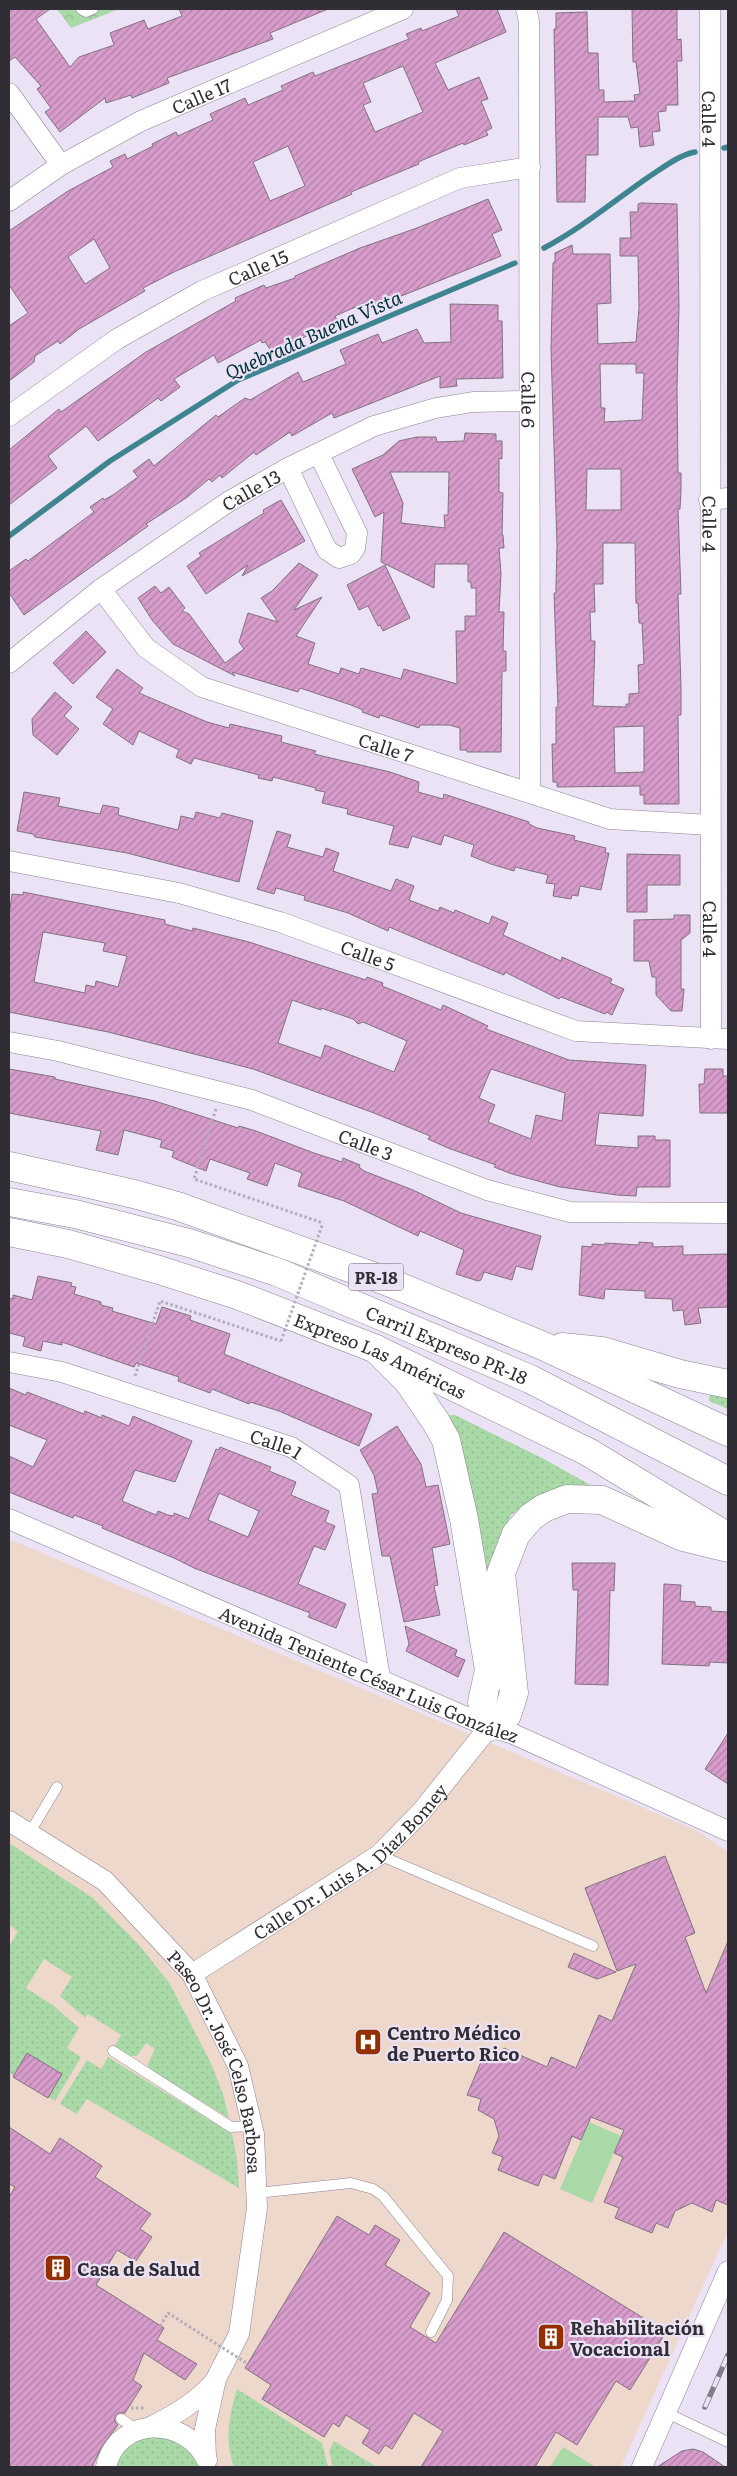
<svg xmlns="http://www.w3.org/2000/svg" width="737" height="2476" viewBox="0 0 737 2476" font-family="Literata,serif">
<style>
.medical{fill:#eed8cc}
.grass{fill:url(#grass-dots)}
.park{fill:url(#park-crowns)}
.garden{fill:#a9d9a7}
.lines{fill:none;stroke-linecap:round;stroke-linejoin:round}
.stream{stroke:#3f8591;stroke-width:5.5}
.building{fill:url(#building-hatch);stroke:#81727e;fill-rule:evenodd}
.service-casing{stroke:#8b8393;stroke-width:11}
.minor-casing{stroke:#8b8393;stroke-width:21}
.motorway-casing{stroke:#8b8393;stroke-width:29}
.path{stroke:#b3acbb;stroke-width:3;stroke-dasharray:2.5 2.5;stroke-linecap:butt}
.service{stroke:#fff;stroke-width:10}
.minor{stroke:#fff;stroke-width:20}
.motorway{stroke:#fff;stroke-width:28}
.rail-casing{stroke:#827c88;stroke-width:5.5}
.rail{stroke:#ebe3f5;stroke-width:4;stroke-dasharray:11;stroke-linecap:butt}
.path-bridge{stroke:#b3acbb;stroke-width:3;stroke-dasharray:2.5 2.5;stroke-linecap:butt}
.labels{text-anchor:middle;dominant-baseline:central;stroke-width:4.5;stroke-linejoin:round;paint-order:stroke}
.shield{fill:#ebe3f5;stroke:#69646e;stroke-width:1}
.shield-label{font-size:16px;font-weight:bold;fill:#312d34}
.street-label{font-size:18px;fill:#312d34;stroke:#ebe3f5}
.poi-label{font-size:18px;font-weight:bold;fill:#312d34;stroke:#ebe3f5;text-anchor:start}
.water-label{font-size:19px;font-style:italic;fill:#003138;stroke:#ebe3f5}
</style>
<defs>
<pattern id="grass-dots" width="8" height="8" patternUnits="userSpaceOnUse" patternTransform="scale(1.25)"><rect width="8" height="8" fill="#a9d9a7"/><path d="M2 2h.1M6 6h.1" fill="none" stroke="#92bb90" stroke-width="1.8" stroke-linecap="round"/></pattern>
<pattern id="park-crowns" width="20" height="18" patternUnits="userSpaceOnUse" patternTransform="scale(1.25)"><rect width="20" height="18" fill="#a9d9a7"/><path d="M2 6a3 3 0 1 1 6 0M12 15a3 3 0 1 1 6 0" fill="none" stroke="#92bb90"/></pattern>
<pattern id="building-hatch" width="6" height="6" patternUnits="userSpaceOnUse" patternTransform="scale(1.25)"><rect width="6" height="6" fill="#d89ccc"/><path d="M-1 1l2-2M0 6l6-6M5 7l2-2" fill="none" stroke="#b080a6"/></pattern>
</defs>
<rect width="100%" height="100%" fill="#ebe3f5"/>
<!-- medical -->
<polygon class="medical" points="9,1539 696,1830 728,1852 728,2231 621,2467 9,2467"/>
<!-- grass -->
<g class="grass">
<polygon points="728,1390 728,1409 709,1401 710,1391"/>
<polygon points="450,1415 455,1415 542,1458 598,1489 538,1497 511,1515 496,1548 489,1582 485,1587 448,1418"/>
<polygon points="9,1843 93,1898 140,1946 170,1984 211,2063 223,2094 229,2118 150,2070 148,2064 155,2049 146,2043 137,2056 129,2056 114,2047 121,2035 88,2014 85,2018 60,1996 72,1977 44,1959 26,1988 54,2006 79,2028 67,2048 81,2057 55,2101 9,2073 9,1947 18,1931 9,1925"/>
<polygon points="108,2057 232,2134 237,2159 239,2188 87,2099 77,2114 60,2104 87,2060 101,2069"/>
<path d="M 237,2389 L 322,2443 L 328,2467 L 234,2467 C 224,2439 229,2417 237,2389 Z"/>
<polygon points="148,2435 176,2439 196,2458 199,2467 114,2467 124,2449"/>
<polygon points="334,2441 377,2467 333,2467 329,2451"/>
</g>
<!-- park -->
<polygon class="park" points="57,9 119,9 71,28"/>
<!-- garden -->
<g class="garden">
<polygon points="589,2122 621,2136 592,2203 560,2189"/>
<polygon points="563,2447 596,2467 550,2467"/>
</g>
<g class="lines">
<!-- stream -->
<g class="stream">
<polyline points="724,148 728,147"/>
<path d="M 544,248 C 582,228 615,200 650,176 C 664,167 679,155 695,152"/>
<polyline points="9,536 110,461 238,380 515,263"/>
</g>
</g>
<!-- building -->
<g class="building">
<polygon points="9,9 50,9 36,19 70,67 79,57 114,45 110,33 144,20 148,29 182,16 179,9 328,9 270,33 273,39 167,78 169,83 132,98 131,95 106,103 105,98 60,132 45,112 51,108 37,89 41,86 15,57 9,61"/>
<path d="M 456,9 L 497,9 L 506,32 L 435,63 L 448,90 L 479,77 L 488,99 L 481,101 L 492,128 L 486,131 L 488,135 L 464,145 L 463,143 L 418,162 L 419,164 L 351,192 L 352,194 L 176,271 L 143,288 L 145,291 L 79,329 L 60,344 L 58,341 L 35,356 L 34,362 L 9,381 L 9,326 L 28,313 L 9,285 L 9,231 L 68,191 L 113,167 L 110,161 L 125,154 L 127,159 L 153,146 L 152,144 L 176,132 L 178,136 L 213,120 L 210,114 L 245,98 L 248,105 L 283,90 L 281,86 L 313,72 L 315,76 L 409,39 L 406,34 L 421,28 L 422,31 L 459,16 ZM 403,66 L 423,112 L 375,132 L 363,105 L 371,102 L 363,83 ZM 288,146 L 305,186 L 270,201 L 253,162 ZM 94,239 L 110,268 L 85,284 L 68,257 Z"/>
<polygon points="632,9 677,9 677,40 681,39 682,61 677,61 678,105 666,105 666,111 658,112 660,131 652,132 654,145 640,147 638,127 631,128 628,117 598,117 598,155 586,155 585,202 557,202 554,29 556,29 556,13 587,12 588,53 598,53 599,90 604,90 604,102 635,101 634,95 640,94 636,62 633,62"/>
<polygon points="488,199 502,230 492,234 501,256 369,309 367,302 335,316 340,327 320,335 318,331 289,344 290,348 274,355 265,342 262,343 261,340 218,363 214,355 174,379 180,387 161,401 158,398 98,441 86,426 48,456 57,468 9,505 9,450 59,409 61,412 146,352 236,301 235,298 264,285 266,288 295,278 295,276 360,248 417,228"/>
<path d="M 641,203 L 677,204 L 679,306 L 677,388 L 678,473 L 681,473 L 681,491 L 680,509 L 678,509 L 681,594 L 678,594 L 681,687 L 681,715 L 678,715 L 679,804 L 644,804 L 644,795 L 640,795 L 640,786 L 557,787 L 557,782 L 553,782 L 552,744 L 556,744 L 556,707 L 558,707 L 554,593 L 556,593 L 556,586 L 557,545 L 551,349 L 553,263 L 555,262 L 555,253 L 572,245 L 573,254 L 610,254 L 611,303 L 597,304 L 598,344 L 636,342 L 639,308 L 638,256 L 620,256 L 620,238 L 631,238 L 630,212 L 638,212 L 638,204 ZM 600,364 L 636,364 L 636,373 L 644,373 L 642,420 L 604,422 L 605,408 L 601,408 ZM 587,469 L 621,469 L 621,510 L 586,510 ZM 603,543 L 635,543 L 636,603 L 638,603 L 639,623 L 642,623 L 644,664 L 638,665 L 639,693 L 629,694 L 629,704 L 626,704 L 626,707 L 593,706 L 595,641 L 591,641 L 590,612 L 595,612 L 594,584 L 603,584 ZM 644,726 L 644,772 L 615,773 L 614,727 Z"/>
<polygon points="450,304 498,305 498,321 502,321 503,378 456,379 457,386 440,388 440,376 334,418 332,413 292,436 290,432 256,455 254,452 222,478 220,475 212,482 209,479 186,498 146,524 148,526 24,615 9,593 9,571 26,559 28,561 94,512 90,507 103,498 104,500 113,495 138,477 133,471 149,459 154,466 216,415 218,417 245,398 250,400 298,372 303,382 346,364 340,350 378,334 382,343 417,329 424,343 451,342"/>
<path d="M 465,433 L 496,434 L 496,441 L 502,441 L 502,459 L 499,458 L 499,492 L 503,493 L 502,535 L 503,535 L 504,548 L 499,548 L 501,574 L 499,612 L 504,612 L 503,651 L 506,651 L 506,671 L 502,671 L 501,752 L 467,752 L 467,750 L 460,750 L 460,728 L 449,725 L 420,725 L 419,728 L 380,715 L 379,718 L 362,712 L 363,710 L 351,705 L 300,688 L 298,692 L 232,672 L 235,676 L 173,644 L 152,620 L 138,598 L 155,586 L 161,593 L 169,587 L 185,608 L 182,611 L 189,614 L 225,663 L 244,649 L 239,642 L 248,613 L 278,622 L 261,598 L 272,591 L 299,563 L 318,575 L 294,610 L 322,597 L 296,636 L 315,643 L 308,664 L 339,674 L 341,668 L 359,674 L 361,668 L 401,679 L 404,669 L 457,684 L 456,631 L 465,631 L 465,616 L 476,616 L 476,588 L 471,588 L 471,582 L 468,582 L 468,564 L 435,564 L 434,588 L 381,562 L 384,512 L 375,517 L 352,469 L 383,455 L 399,441 L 417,437 L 436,437 L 437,442 L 464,441 ZM 390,472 L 449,472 L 448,515 L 444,515 L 445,528 L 401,523 L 403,503 Z"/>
<polygon points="281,500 305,541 242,576 248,565 206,594 187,566 201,556 199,553 264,513 263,510"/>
<polygon points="385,565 410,618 383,631 380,625 378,626 368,606 359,610 347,585"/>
<polygon points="86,631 106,652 73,684 53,663"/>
<polygon points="117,669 143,688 139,693 207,722 229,728 230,724 282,736 281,742 316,751 314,754 390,772 419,782 418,792 443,799 444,794 529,822 529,824 537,828 575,836 574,840 606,848 605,853 609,853 601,890 580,886 578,896 572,895 571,899 553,896 555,884 546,883 548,875 515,867 514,871 491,864 471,856 474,845 444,835 441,845 412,836 408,848 389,844 394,826 347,814 348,809 322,803 325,792 315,790 316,788 273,777 272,781 258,778 259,775 194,758 191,764 176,757 179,750 139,731 133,745 103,724 113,709 96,697"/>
<polygon points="55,692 72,707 64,716 79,729 57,755 33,735 32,719"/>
<polygon points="24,792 60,798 58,806 100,814 103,805 119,808 118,815 178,830 181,816 194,819 196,812 220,818 222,813 253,821 239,882 127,853 35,837 33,834 17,831"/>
<polygon points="277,831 291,835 287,847 323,857 326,848 339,853 333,871 391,891 396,879 414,886 409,900 438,911 440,907 454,913 455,910 489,924 492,916 508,923 503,935 561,961 562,957 612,979 610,983 624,989 612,1015 606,1012 605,1014 561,997 559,999 505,972 504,975 389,927 388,931 348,913 304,900 305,896 276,888 274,894 257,889"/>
<polygon points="627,854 680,855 680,885 647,885 647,912 627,912"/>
<path d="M 23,892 L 165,920 L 165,924 L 192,931 L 193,928 L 249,942 L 366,980 L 367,977 L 383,983 L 382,986 L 441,1010 L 443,1005 L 488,1026 L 486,1029 L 569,1060 L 646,1065 L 643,1116 L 599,1113 L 595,1145 L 638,1148 L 638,1136 L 655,1136 L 655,1140 L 670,1140 L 670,1187 L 637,1187 L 636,1196 L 617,1195 L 560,1187 L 512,1174 L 494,1167 L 496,1165 L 448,1148 L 428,1139 L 430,1136 L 374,1113 L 253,1069 L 108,1032 L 9,1012 L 9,916 L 12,894 L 23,895 ZM 43,932 L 105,943 L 103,951 L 127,956 L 118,987 L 96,981 L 95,987 L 86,985 L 85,993 L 34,982 ZM 292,1000 L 321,1010 L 321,1008 L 353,1019 L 358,1024 L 363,1022 L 407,1041 L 394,1072 L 325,1045 L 321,1058 L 278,1043 ZM 491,1069 L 565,1093 L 562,1121 L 536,1115 L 531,1139 L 488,1122 L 495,1105 L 479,1098 Z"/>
<polygon points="674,915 690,915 690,933 681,940 681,989 684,989 682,1011 671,1011 656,995 656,977 652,977 649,961 634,961 634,920 674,919"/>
<polygon points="9,1069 55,1077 55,1079 155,1101 238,1128 239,1126 256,1131 314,1153 342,1162 343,1158 360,1165 359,1167 364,1171 413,1190 461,1213 541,1236 532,1270 516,1266 512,1280 484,1272 481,1280 478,1281 456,1274 464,1250 420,1231 418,1236 344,1201 298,1186 302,1173 275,1163 267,1186 247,1179 250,1173 210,1159 206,1171 176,1159 172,1157 174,1151 160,1147 162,1140 124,1130 118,1155 96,1150 101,1131 9,1113"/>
<polygon points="705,1069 723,1069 723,1076 728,1076 728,1113 700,1113 699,1084 704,1084"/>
<polygon points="639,1242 653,1243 653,1247 683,1246 683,1255 728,1254 728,1307 698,1308 701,1323 685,1325 683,1310 673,1311 672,1299 645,1298 645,1291 605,1289 604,1299 579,1295 582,1246 592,1247 592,1244 605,1245 605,1243 639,1245"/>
<polygon points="38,1276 72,1283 71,1286 76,1287 74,1294 101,1302 101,1305 113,1308 112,1311 156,1324 162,1307 191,1316 190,1320 230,1334 224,1354 372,1414 359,1446 279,1411 250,1402 249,1404 212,1389 210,1393 178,1381 179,1377 136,1363 134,1367 62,1342 62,1345 43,1341 41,1351 23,1346 25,1337 9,1333 9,1298 13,1299 13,1295 32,1300"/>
<path d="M 9,1388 L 26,1395 L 27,1392 L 84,1414 L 85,1411 L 102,1418 L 102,1415 L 129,1426 L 133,1416 L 192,1441 L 175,1482 L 135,1470 L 122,1501 L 156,1515 L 158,1511 L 168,1515 L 174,1516 L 174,1513 L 189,1519 L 216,1449 L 219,1450 L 220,1447 L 271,1467 L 269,1471 L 296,1482 L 291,1495 L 329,1511 L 325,1522 L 335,1526 L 325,1550 L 314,1546 L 298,1584 L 346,1604 L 336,1628 L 308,1617 L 310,1613 L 194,1568 L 174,1558 L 102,1528 L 103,1526 L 74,1515 L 73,1518 L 9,1492 L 9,1456 L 33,1467 L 47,1440 L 9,1425 ZM 219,1493 L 259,1511 L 248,1537 L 208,1520 Z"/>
<polygon points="397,1426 421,1464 426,1487 438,1485 450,1544 432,1548 438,1585 434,1586 440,1615 404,1622 390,1556 382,1556 372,1494 378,1493 374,1475 360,1450"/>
<polygon points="572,1563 615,1563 614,1591 610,1590 608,1685 575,1684 578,1590 573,1590"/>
<polygon points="664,1584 681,1585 680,1601 695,1602 695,1606 711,1607 711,1611 728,1612 728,1663 710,1662 709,1666 662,1664"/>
<polygon points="405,1626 457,1650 455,1656 465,1660 458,1677 406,1651 409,1644"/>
<polygon points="728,1733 728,1784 705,1769"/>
<polygon points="665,1856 695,1933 685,1937 706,1993 728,1941 728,2205 716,2200 712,2212 692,2203 675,2211 668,2228 656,2223 652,2233 615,2218 619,2208 604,2202 623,2157 614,2153 624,2130 591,2117 581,2140 572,2136 555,2179 543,2174 538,2186 498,2170 503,2157 492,2153 499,2136 494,2119 478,2110 481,2099 467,2095 484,2055 498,2061 504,2048 547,2067 551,2057 576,2068 599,2015 612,2021 636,1964 617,1971 585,1888"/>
<polygon points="574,1953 616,1972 597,1979 568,1967"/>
<polygon points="27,2053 62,2074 48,2098 13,2077"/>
<polygon points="9,2127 50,2154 60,2138 102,2166 95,2177 151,2214 140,2229 152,2237 136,2261 117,2250 96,2285 164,2328 157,2340 197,2364 185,2380 144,2353 133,2380 142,2386 125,2413 118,2413 115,2416 115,2422 118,2425 102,2446 92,2467 9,2467 9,2197 15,2187 9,2184"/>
<polygon points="337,2216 369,2235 375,2225 400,2240 385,2265 430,2293 410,2327 436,2343 504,2232 666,2332 630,2390 616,2381 577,2445 556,2432 535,2467 421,2467 443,2431 414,2413 392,2449 385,2445 379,2454 362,2443 370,2430 346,2415 339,2427 333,2423 324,2437 262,2399 271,2385 245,2368"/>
<polygon points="693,2449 703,2452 725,2467 657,2467 682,2451"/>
</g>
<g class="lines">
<!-- service casing -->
<g class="service-casing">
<g id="service">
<polyline points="81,9 86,12 93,9"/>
<polyline points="29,1834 57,1787"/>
<polyline points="379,1855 593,1946"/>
<polyline points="113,2051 231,2127 252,2126"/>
<polyline points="257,2193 351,2183 373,2189 383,2196 448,2276 447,2300 431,2332"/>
<polyline points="667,2413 728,2442"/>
<polyline points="121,2419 138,2430"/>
</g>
</g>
<!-- minor casing -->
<g class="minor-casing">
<g id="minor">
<path id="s1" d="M 526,9 L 529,21 L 530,792"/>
<path id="s2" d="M 710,9 L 711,1039"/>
<polyline points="9,93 61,165"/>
<path id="s3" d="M 9,201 L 61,165 L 141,121 L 403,9"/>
<path id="s4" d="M 9,416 L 117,339 L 202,291 L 460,178 L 530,167"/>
<polyline points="288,468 327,550 339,558 351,554 355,548 357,533 319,454"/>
<polyline points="709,500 728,498"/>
<path id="s5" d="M 101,589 L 146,648 L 202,687 L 610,819 L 710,825"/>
<path id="s6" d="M 9,663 L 101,589 L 228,502 L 288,468 L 374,426 L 436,408 L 473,402 L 529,401"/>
<path id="s7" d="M 9,861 L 179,893 L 280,922 L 576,1031 L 728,1039"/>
<path id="s8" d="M 9,1042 L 58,1051 L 252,1100 L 487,1190 L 570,1212 L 728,1213"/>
<path id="s9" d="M 9,1362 L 62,1372 L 291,1447 L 349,1485 L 380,1678"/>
<path id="s10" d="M 9,1519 L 489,1727 L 511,1733 L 728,1831"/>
<path id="s11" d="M 9,1821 L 105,1881 L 192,1974 L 238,2066 L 254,2134 L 257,2208 L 239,2334 L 216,2379 L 205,2429 L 206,2458"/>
<path id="s12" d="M 192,1974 L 379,1855 L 422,1811 L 489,1727"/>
<path d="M 150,2427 C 175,2415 197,2402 215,2381"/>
<path d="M 106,2467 C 117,2416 185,2415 207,2460"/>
<polyline points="642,2467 728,2271"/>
</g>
</g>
<!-- motorway casing -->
<g class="motorway-casing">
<g id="motorway">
<polyline points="9,1166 134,1194 177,1206 386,1281 541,1345 728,1432"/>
<path id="s13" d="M 9,1202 L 75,1214 L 189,1243 L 277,1272 L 530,1379 L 728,1481"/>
<path id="s14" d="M 9,1232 L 68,1244 L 159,1270 L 237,1295 L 376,1349 L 588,1452 L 728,1537"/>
<polyline points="562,1347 602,1351 680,1374 728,1384"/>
<polyline points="376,1349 408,1381 436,1422 446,1440 464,1519 489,1670 482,1702 489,1727 507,1715 514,1693 501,1573 516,1534 531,1517 544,1508 567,1499 602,1500 683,1537 728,1548"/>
</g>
</g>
<!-- path -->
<g class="path">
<polyline points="216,1109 194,1179 323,1223"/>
<polyline points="135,1376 160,1301 281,1341"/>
<polyline points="131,2408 145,2408"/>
</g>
<!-- service -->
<use href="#service" class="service"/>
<!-- minor -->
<use href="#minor" class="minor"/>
<!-- motorway -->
<use href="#motorway" class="motorway"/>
<!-- rail casing -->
<g class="rail-casing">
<polyline id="rail" points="705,2407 728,2355"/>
</g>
<!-- rail -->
<use href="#rail" class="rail"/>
<!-- path-bridge -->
<g class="path-bridge">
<polyline points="281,1341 323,1223"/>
<polyline points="160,2326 168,2313 248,2364"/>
</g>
</g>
<!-- icons -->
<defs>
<g id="hospital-square" transform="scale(1.4375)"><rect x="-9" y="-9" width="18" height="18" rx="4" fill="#942f00" stroke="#ebe3f5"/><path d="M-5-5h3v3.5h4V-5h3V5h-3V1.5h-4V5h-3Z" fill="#fff"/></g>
<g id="building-square" transform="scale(1.4375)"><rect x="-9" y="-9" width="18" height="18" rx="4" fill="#942f00" stroke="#ebe3f5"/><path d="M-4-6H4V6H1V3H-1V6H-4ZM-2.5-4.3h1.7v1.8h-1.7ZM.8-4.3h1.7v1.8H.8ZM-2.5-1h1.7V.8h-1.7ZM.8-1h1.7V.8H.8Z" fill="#fff"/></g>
</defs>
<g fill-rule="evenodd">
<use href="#hospital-square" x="368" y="2042"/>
<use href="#building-square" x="58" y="2268"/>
<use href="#building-square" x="551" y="2337"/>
</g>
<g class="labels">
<!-- shield labels -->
<rect class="shield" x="348.5" y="1263.5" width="55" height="27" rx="4"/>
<g class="shield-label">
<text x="376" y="1277">PR-18</text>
</g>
<!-- street labels -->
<g class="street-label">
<text stroke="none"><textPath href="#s3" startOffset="220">Calle 17</textPath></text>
<text stroke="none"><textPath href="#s2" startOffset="110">Calle 4</textPath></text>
<text stroke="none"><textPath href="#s4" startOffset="291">Calle 15</textPath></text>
<text stroke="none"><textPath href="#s1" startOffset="391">Calle 6</textPath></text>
<text stroke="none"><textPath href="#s6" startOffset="298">Calle 13</textPath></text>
<text stroke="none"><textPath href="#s2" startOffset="515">Calle 4</textPath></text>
<text stroke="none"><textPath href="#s5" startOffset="336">Calle 7</textPath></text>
<text stroke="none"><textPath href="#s2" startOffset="920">Calle 4</textPath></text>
<text stroke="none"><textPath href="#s7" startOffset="372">Calle 5</textPath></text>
<text stroke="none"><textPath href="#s8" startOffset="372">Calle 3</textPath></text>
<text stroke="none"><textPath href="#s13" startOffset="462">Carril Expreso PR-18</textPath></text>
<text stroke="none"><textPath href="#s14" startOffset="392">Expreso Las Américas</textPath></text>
<text stroke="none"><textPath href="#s9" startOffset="280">Calle 1</textPath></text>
<text stroke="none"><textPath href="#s10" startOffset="392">Avenida Teniente César Luis González</textPath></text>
<text stroke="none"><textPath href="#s12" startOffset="195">Calle Dr. Luis A. Díaz Bomey</textPath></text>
<text stroke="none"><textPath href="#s11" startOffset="332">Paseo Dr. José Celso Barbosa</textPath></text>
</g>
<!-- poi labels -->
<g class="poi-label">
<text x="387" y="2032">Centro Médico<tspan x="387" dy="21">de Puerto Rico</tspan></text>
<text x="77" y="2268">Casa de Salud</text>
<text x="570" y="2327">Rehabilitación<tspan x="570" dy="21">Vocacional</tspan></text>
</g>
<!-- water labels -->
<g class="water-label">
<text transform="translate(313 334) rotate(-24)">Quebrada Buena Vista</text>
</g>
</g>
<!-- border -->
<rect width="737" height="2476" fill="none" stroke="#312d34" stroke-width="20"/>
</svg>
